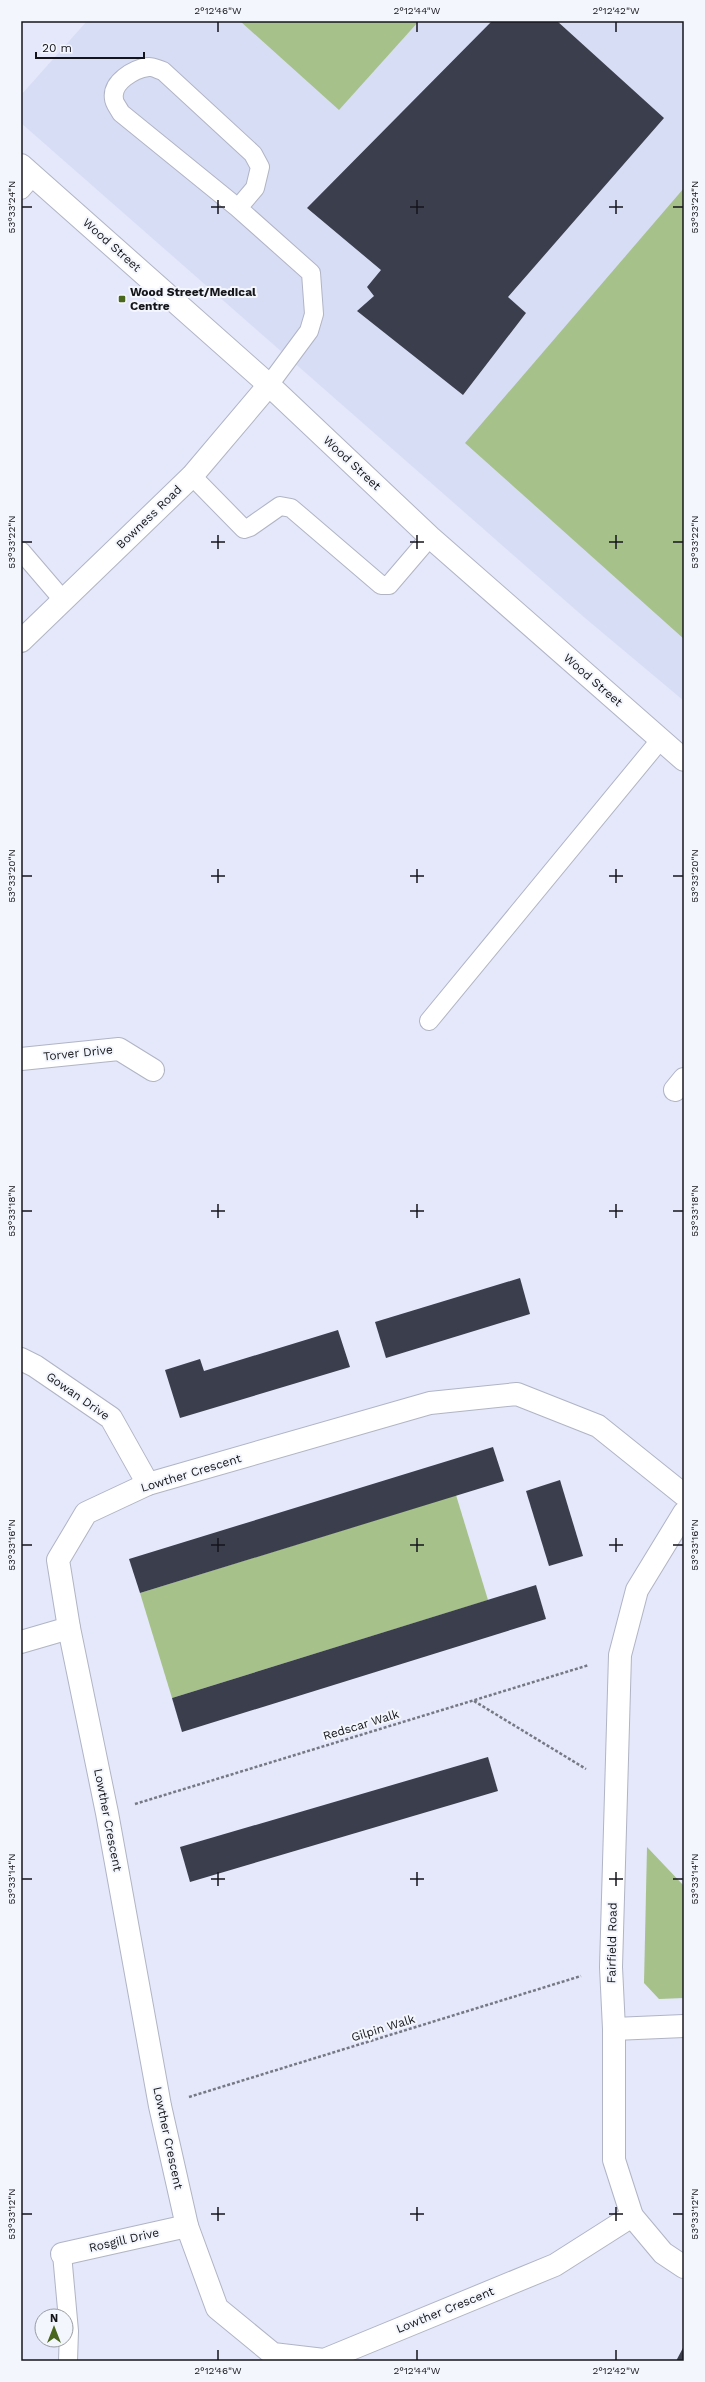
<svg xmlns="http://www.w3.org/2000/svg" width="705" height="2382" viewBox="0 0 705 2382" font-family="'Work Sans',sans-serif">
<style>
.built{fill:#d8ddf6}
.green{fill:#a6c189}
.building{fill:#3b3e4c}
.lines{fill:none;stroke-linecap:round;stroke-linejoin:round}
.service-casing{stroke:#b0b4c5;stroke-width:20}
.minor-casing{stroke:#b0b4c5;stroke-width:24}
.path{stroke:#767884;stroke-width:2.5;stroke-dasharray:3 2;stroke-linecap:butt}
.service{stroke:#fff;stroke-width:18}
.minor{stroke:#fff;stroke-width:22}
.ticks{fill:none;stroke:#14151b;stroke-width:1.5}
.poi-dot{fill:#49681d;stroke:#f4f6fd;stroke-width:1.5}
.labels{text-anchor:middle;dominant-baseline:central;stroke-width:4;stroke-linejoin:round;paint-order:stroke}
.street-label{font-size:12px;fill:#14151b;stroke:#f4f6fd}
.poi-label{font-size:12px;font-weight:bold;fill:#14151b;stroke:#f4f6fd;text-anchor:start}
.neatline{fill:none;stroke:#14151b;stroke-width:1.5}
.ticks-label{font-size:10px;text-anchor:middle;fill:#14151b}
</style>
<rect width="100%" height="100%" fill="#e4e8fa"/>
<!-- built -->
<polygon class="built" points="87,21 684,21 684,701 585,618 21,123 21,95"/>
<!-- green -->
<g class="green">
<polygon points="240,21 419,21 339,110"/>
<polygon points="684,188 684,639 465,443"/>
<polygon points="456,1495 488,1600 172,1698 140,1593"/>
<polygon points="647,1847 684,1886 684,1998 659,1999 644,1983"/>
</g>
<!-- building -->
<g class="building">
<polygon points="492,21 557,21 664,118 508,297 526,313 463,395 357,311 374,296 367,287 381,270 307,208"/>
<polygon points="520,1278 530,1314 386,1358 375,1322"/>
<polygon points="338,1330 350,1367 180,1418 165,1370 200,1359 204,1371"/>
<polygon points="493,1447 504,1481 140,1593 129,1559"/>
<polygon points="560,1480 583,1556 549,1566 526,1491"/>
<polygon points="536,1585 546,1619 182,1732 172,1698"/>
<polygon points="488,1757 498,1791 190,1882 180,1847"/>
<polygon points="684,2346 684,2361 676,2361"/>
</g>
<g class="lines">
<!-- service casing -->
<g class="service-casing">
<g id="service">
<polyline points="21,190 34,175"/>
<path d="M 238,208 L 255,188 L 260,167 L 253,154 L 163,71 C 159,70 152,66 148,67 C 134,69 111,82 114,99 C 114,103 119,109 121,113 L 238,208 L 311,273 L 314,314 L 309,331 L 269,385"/>
<polyline points="192,476 244,529 250,527 280,506 291,508 381,585 389,585 430,537"/>
<polyline points="21,551 63,600"/>
<polyline points="429,1021 661,739"/>
<polyline points="62,2254 69,2331 68,2361"/>
</g>
</g>
<!-- minor casing -->
<g class="minor-casing">
<g id="minor">
<polyline points="21,165 269,385 430,537 684,760"/>
<polyline points="21,641 192,476 269,385"/>
<polyline points="21,1059 119,1049 153,1070"/>
<polyline points="675,1090 684,1079"/>
<polyline points="21,1359 35,1366 111,1418 148,1484"/>
<polyline points="684,1513 637,1590 620,1655 611,1967 614,2029 614,2160 632,2216 663,2253 684,2267"/>
<polyline points="21,1642 69,1628"/>
<polyline points="614,2029 684,2026"/>
<polyline points="632,2216 555,2265 324,2360 273,2354 217,2308 187,2226 160,2106 107,1813 69,1628 58,1560 86,1513 148,1484 430,1403 517,1394 598,1426 684,1495"/>
<polyline points="62,2254 187,2226"/>
</g>
</g>
<!-- path -->
<g class="path">
<polyline points="474,1701 586,1769"/>
<polyline points="135,1804 589,1665"/>
<polyline points="189,2097 581,1976"/>
</g>
<!-- service -->
<use href="#service" class="service"/>
<!-- minor -->
<use href="#minor" class="minor"/>
</g>
<!-- ticks -->
<path class="ticks" d="M 218,22 L 218,32M 417,22 L 417,32M 616,22 L 616,32M 218,200 L 218,214M 417,200 L 417,214M 616,200 L 616,214M 22,207 L 32,207M 211,207 L 225,207M 410,207 L 424,207M 609,207 L 623,207M 673,207 L 683,207M 218,535 L 218,549M 417,535 L 417,549M 616,535 L 616,549M 22,542 L 32,542M 211,542 L 225,542M 410,542 L 424,542M 609,542 L 623,542M 673,542 L 683,542M 218,869 L 218,883M 417,869 L 417,883M 616,869 L 616,883M 22,876 L 32,876M 211,876 L 225,876M 410,876 L 424,876M 609,876 L 623,876M 673,876 L 683,876M 218,1204 L 218,1218M 417,1204 L 417,1218M 616,1204 L 616,1218M 22,1211 L 32,1211M 211,1211 L 225,1211M 410,1211 L 424,1211M 609,1211 L 623,1211M 673,1211 L 683,1211M 218,1538 L 218,1552M 417,1538 L 417,1552M 616,1538 L 616,1552M 22,1545 L 32,1545M 211,1545 L 225,1545M 410,1545 L 424,1545M 609,1545 L 623,1545M 673,1545 L 683,1545M 218,1872 L 218,1886M 417,1872 L 417,1886M 616,1872 L 616,1886M 22,1879 L 32,1879M 211,1879 L 225,1879M 410,1879 L 424,1879M 609,1879 L 623,1879M 673,1879 L 683,1879M 218,2207 L 218,2221M 417,2207 L 417,2221M 616,2207 L 616,2221M 22,2214 L 32,2214M 211,2214 L 225,2214M 410,2214 L 424,2214M 609,2214 L 623,2214M 673,2214 L 683,2214M 218,2350 L 218,2360M 417,2350 L 417,2360M 616,2350 L 616,2360"/>
<!-- markers -->
<rect class="poi-dot" x="118" y="295" width="8" height="8" rx="2"/>
<g class="labels">
<!-- street labels -->
<g class="street-label">
<text transform="translate(112 245) rotate(42)">Wood Street</text>
<text transform="translate(352 463) rotate(43)">Wood Street</text>
<text transform="translate(149 517) rotate(-44)">Bowness Road</text>
<text transform="translate(593 680) rotate(41)">Wood Street</text>
<text transform="translate(78 1053) rotate(-6)">Torver Drive</text>
<text transform="translate(78 1396) rotate(35)">Gowan Drive</text>
<text transform="translate(191 1473) rotate(-17)">Lowther Crescent</text>
<text transform="translate(361 1725) rotate(-17)">Redscar Walk</text>
<text transform="translate(108 1820) rotate(79)">Lowther Crescent</text>
<text transform="translate(612 1943) rotate(-89)">Fairfield Road</text>
<text transform="translate(383 2028) rotate(-17)">Gilpin Walk</text>
<text transform="translate(168 2138) rotate(78)">Lowther Crescent</text>
<text transform="translate(124 2240) rotate(-13)">Rosgill Drive</text>
<text transform="translate(445 2310) rotate(-22)">Lowther Crescent</text>
</g>
<!-- poi labels -->
<g class="poi-label">
<text x="130" y="292">Wood Street/Medical<tspan x="130" dy="14">Centre</tspan></text>
</g>
</g>
<!-- border -->
<rect width="705" height="2382" fill="none" stroke="#f4f6fd" stroke-width="44"/>
<!-- north arrow -->
<g transform="translate(54 2328)"><circle r="19" fill="#f4f6fd" stroke="#9a9ca3"/>
<path d="M0-3L7 15L0 10L-7 15Z" fill="#49681d"/>
<text y="-6" font-size="11" font-weight="bold" text-anchor="middle" fill="#14151b">N</text>
</g>
<!-- scale -->
<path d="M36 52v6h108v-6" fill="none" stroke="#14151b" stroke-width="2"/>
<text x="42" y="52" font-size="12" fill="#14151b" stroke="#f4f6fd" stroke-width="3" paint-order="stroke">20 m</text>
<rect x="22" y="22" width="661" height="2338" class="neatline"/>
<g class="ticks-label">
<text x="218" y="14">2°12'46"W</text>
<text x="417" y="14">2°12'44"W</text>
<text x="616" y="14">2°12'42"W</text>
<text transform="translate(11 207) rotate(-90)" y="4">53°33'24"N</text>
<text transform="translate(694 207) rotate(-90)" y="4">53°33'24"N</text>
<text transform="translate(11 542) rotate(-90)" y="4">53°33'22"N</text>
<text transform="translate(694 542) rotate(-90)" y="4">53°33'22"N</text>
<text transform="translate(11 876) rotate(-90)" y="4">53°33'20"N</text>
<text transform="translate(694 876) rotate(-90)" y="4">53°33'20"N</text>
<text transform="translate(11 1211) rotate(-90)" y="4">53°33'18"N</text>
<text transform="translate(694 1211) rotate(-90)" y="4">53°33'18"N</text>
<text transform="translate(11 1545) rotate(-90)" y="4">53°33'16"N</text>
<text transform="translate(694 1545) rotate(-90)" y="4">53°33'16"N</text>
<text transform="translate(11 1879) rotate(-90)" y="4">53°33'14"N</text>
<text transform="translate(694 1879) rotate(-90)" y="4">53°33'14"N</text>
<text transform="translate(11 2214) rotate(-90)" y="4">53°33'12"N</text>
<text transform="translate(694 2214) rotate(-90)" y="4">53°33'12"N</text>
<text x="218" y="2374">2°12'46"W</text>
<text x="417" y="2374">2°12'44"W</text>
<text x="616" y="2374">2°12'42"W</text>
</g>
</svg>
